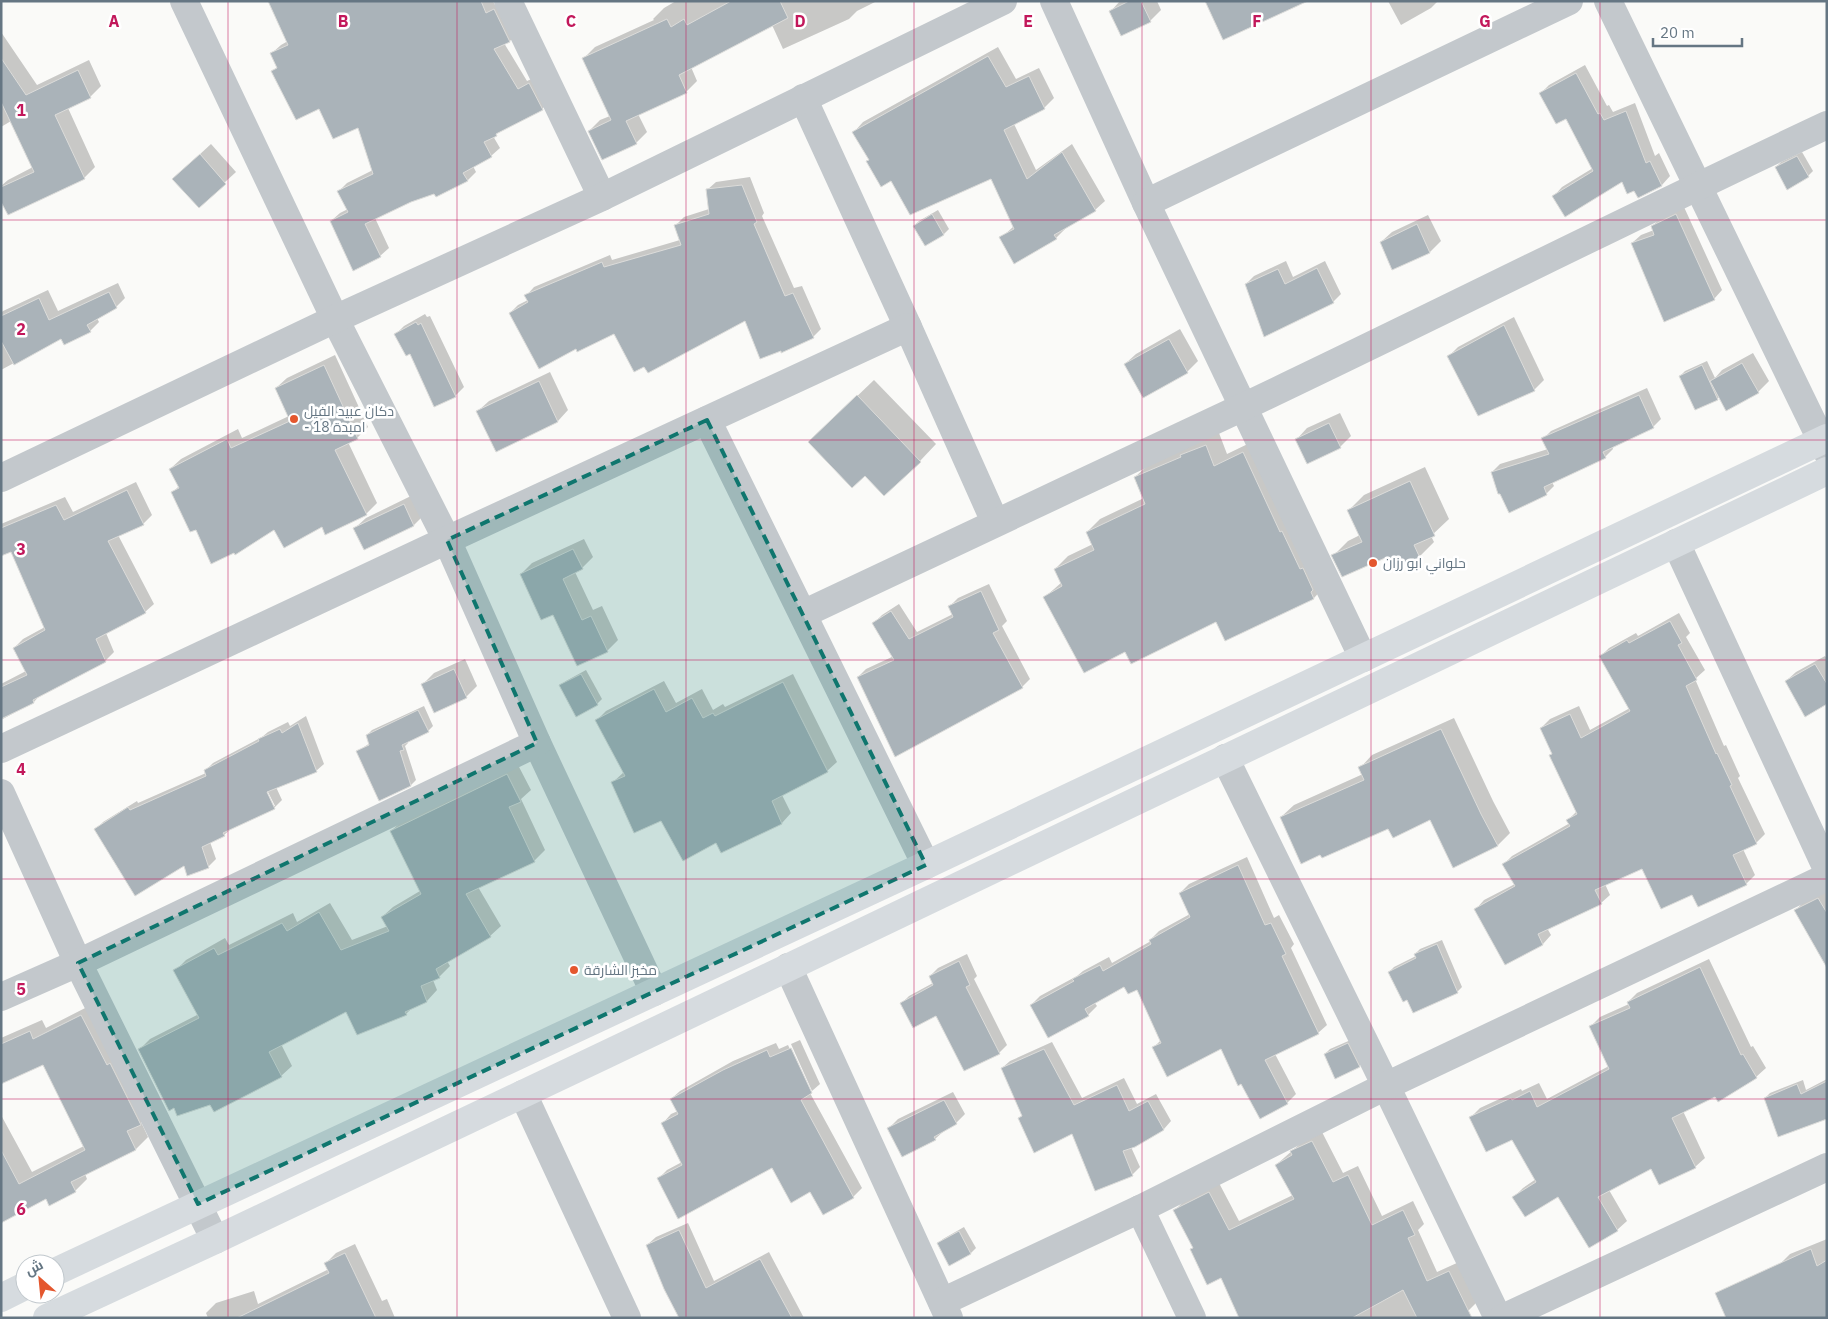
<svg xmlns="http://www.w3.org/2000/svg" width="1828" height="1319" viewBox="0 0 1828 1319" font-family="'IBM Plex Sans',Cairo,sans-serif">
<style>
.shadow{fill:#0003;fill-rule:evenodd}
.building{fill:#aab3b9;stroke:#dcdcda}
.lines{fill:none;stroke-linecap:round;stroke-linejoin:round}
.minor{stroke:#c3c8cc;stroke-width:28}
.major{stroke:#d6dbdf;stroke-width:28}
.marked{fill:#0f766e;fill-opacity:0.2;stroke:#0f766e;stroke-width:4;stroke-dasharray:10 6;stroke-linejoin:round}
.grid{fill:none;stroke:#c2185b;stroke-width:1;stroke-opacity:0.55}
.poi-dot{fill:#e4572e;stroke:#fff;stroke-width:2}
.labels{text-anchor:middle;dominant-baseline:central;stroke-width:5;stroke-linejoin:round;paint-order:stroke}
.poi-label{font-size:14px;fill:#657683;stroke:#fff;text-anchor:start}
.grid-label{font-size:16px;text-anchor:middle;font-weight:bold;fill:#c2185b;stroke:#fff;stroke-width:5;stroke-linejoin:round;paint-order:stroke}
</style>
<rect width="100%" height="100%" fill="#fafaf8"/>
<!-- shadow -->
<g class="shadow">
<polygon points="270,1 493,1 495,5 503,1 518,32 510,41 504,43 527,81 538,76 551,100 542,109 502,129 493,136 500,148 491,156 473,166 476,172 468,180 436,195 435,192 411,201 375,218 389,248 380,256 331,221 340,213 348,209 339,191 347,183 373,170 359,126 320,107 273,71 278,66 272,53 281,45 288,41"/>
<polygon points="676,1 877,1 857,11 849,19 783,49 772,25 691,67 697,81 686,92 638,114 647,132 636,143 589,131 600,120 610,116 584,58 595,47 654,20 653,19 664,8"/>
<polygon points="1120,1 1157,1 1161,10 1150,21 1111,11"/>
<polygon points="1388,1 1438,1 1431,8 1401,25"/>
<polygon points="1,32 37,85 89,60 101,86 90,97 68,108 95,167 84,178 8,214 1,199 1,186 8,180 33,167 11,121 1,127"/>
<polygon points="998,47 1016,79 1039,68 1054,98 1044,108 1014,124 1036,170 1072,144 1105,201 1095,210 1064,228 1065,229 1056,238 1001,238 1014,226 992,177 891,180 870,160 854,132 863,122"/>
<polygon points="1585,65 1607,106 1609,105 1613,112 1635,103 1655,156 1659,153 1670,176 1662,185 1638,196 1635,189 1622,180 1554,196 1562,187 1593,168 1567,117 1540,94 1549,85"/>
<polygon points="211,144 236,172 199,206 185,168"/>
<polygon points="1802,152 1813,171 1808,176 1776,167 1781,162"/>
<polygon points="750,177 764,213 762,216 794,288 802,286 821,329 813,337 746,319 614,332 510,313 518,305 528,300 526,296 534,287 610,255 612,260 680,240 676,225 684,217 709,209 707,190 716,182"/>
<polygon points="1684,207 1722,290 1714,299 1632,243 1641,235 1654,230 1652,227 1660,218"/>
<polygon points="938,210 949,229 944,234 925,245 914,226 919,221"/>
<polygon points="1428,215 1441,241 1430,252 1393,269 1381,242 1392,232"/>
<polygon points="1286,261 1293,277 1325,261 1341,294 1333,302 1246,284 1254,276"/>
<polygon points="118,283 125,298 116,307 97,318 99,322 90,331 62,337 1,370 1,313 3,311 48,290 58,311"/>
<polygon points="425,314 427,317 430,316 464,387 455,396 410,352 396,334 404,326"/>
<polygon points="1514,317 1544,380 1534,390 1448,357 1458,347"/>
<polygon points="1180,329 1198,361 1187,372 1125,364 1136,354"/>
<polygon points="1753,353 1769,381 1758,392 1720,396 1717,399 1680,376 1685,371 1707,361 1715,378 1722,370"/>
<polygon points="335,355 368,427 357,438 348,442 377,503 366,514 322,525 275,528 196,528 172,493 179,486 170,469 181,459 238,429 242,438 289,416 276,388 287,378"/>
<polygon points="550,372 568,410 558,421 497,450 478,411 489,401"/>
<polygon points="874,380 936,444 920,461 826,426"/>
<polygon points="1647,388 1661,419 1653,427 1612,446 1613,449 1605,457 1552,482 1554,486 1546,494 1492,472 1500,464 1548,449 1543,439 1551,431"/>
<polygon points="1340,413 1351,436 1340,447 1297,439 1307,428"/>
<polygon points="1219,433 1227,454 1256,440 1326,585 1314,598 1225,639 1216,620 1126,650 1045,597 1062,582 1055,569 1068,556 1093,544 1087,532 1100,519 1144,498 1135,477 1148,465"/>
<polygon points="1425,467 1449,519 1431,536 1434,542 1419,557 1333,556 1348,541 1360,535 1349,510 1364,495"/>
<polygon points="136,482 152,515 143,524 118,535 154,604 145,612 106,633 114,652 105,661 40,695 34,702 1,720 1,684 26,671 14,648 23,639 45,627 12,550 1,555 1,524 65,497 73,512"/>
<polygon points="415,494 424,515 414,525 355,528 366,518"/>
<polygon points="584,539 593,557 582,568 575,572 593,610 602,606 618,640 607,651 553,613 521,574 532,563"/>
<polygon points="989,584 1007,621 1002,626 1030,679 1022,687 858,677 866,669 894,656 874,623 882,615 899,604 917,632 953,614 950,606 958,598"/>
<polygon points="1679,613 1690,633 1686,637 1705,670 1695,679 1724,746 1726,745 1740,776 1738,778 1765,834 1756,843 1743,849 1755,875 1746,884 1693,894 1642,867 1605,884 1610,895 1601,903 1547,928 1551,935 1543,944 1505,964 1476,909 1484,900 1515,884 1504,864 1512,856 1570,823 1568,820 1577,811 1541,728 1550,719 1579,706 1590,730 1630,708 1600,657 1609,648 1636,633 1638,636"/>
<polygon points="1825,656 1827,659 1827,703 1786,681 1796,672"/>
<polygon points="465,659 477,686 466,697 423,684 434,673"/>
<polygon points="586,670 602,699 597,704 561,686 566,681"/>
<polygon points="793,674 837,762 827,771 782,795 791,813 782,823 722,851 717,842 661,819 612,783 624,772 596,721 606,711 664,681 676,703 702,689 713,710 723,704 725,707"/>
<polygon points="424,706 433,726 428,731 408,741 408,743 405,746 416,780 411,785 380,800 358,751 370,743 367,735 372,730"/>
<path d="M 306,716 L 324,764 L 316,771 L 276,787 L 282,800 L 274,808 L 232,828 L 224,835 L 210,842 L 216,859 L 208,867 L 185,864 L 96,830 L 103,822 L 137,801 L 138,803 L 206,773 L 205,771 L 213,763 L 262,737 L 268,732 L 288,722 L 290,726 ZM 265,786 L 275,806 L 273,806 L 263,787 Z"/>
<polygon points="1454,718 1493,801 1510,833 1498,845 1431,818 1389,827 1281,817 1294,805 1363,774 1360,768 1372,755"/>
<polygon points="518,765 531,790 521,799 545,850 534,861 478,887 501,926 490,936 447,961 450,966 439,977 433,980 437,990 427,1001 413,1007 406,1014 357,1033 347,1010 281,1044 292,1066 281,1076 211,1104 175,1107 140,1049 150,1039 199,1014 175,971 186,960 225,938 229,945 293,913 297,922 330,903 352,940 388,926 382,917 393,907 420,891 391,831 402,821"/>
<polygon points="1247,857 1274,918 1279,915 1294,944 1291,948 1327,1025 1318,1033 1275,1054 1296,1094 1287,1103 1222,1048 1154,1047 1161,1040 1137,988 1125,986 1094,1002 1097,1006 1088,1015 1031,1005 1040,996 1077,976 1083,971 1109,957 1112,963 1151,941 1150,940 1159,931 1190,914 1180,893 1189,884"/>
<polygon points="1827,890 1827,941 1796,910 1806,899"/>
<polygon points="1442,940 1462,987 1457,992 1408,998 1389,972 1394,967 1416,956 1415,954 1420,949"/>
<polygon points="967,954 977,976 974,979 1007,1045 999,1053 937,1014 901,1004 909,996 933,983 930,976 938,968"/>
<polygon points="1709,959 1751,1047 1753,1046 1766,1068 1756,1077 1683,1111 1705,1158 1695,1167 1659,1184 1651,1167 1609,1190 1627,1221 1617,1230 1589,1246 1559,1195 1514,1197 1523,1188 1536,1179 1513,1138 1471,1117 1480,1108 1521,1089 1522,1091 1539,1083 1547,1099 1609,1066 1591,1026 1600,1017 1629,1004 1628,1002 1637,993"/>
<polygon points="93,1004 152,1112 141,1122 148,1137 136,1149 85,1174 87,1179 75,1191 46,1197 1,1222 1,1115 32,1172 84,1146 43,1063 1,1083 1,1038 42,1020 46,1028"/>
<polygon points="1353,1039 1364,1061 1359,1066 1325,1054 1330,1049"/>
<polygon points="800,1040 820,1084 812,1091 791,1044"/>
<polygon points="1052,1042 1082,1098 1124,1078 1137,1104 1156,1094 1171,1121 1164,1129 1131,1147 1140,1167 1132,1175 1073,1133 1019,1119 1023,1115 1002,1068 1010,1061"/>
<polygon points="776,1043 779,1049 788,1045 810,1091 812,1091 810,1093 862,1188 853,1197 811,1191 772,1167 658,1179 667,1170 682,1162 663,1123 671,1114 678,1111 671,1099 680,1091 733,1061"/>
<polygon points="1827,1079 1827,1113 1765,1098 1770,1093 1803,1080 1806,1090"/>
<polygon points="953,1092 965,1114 956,1123 945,1130 935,1139 889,1128 898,1119"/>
<polygon points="1322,1132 1343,1173 1358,1166 1382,1216 1413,1201 1424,1224 1418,1230 1437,1272 1459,1262 1478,1301 1468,1311 1459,1318 1346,1318 1222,1276 1192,1249 1194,1247 1175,1210 1185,1200 1219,1183 1239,1221 1293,1195 1276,1165 1302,1142"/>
<polygon points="688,1223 714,1281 769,1252 804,1318 680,1318 647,1245 656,1237"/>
<polygon points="964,1227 976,1248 971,1253 949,1264 938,1244 943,1239"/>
<polygon points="1827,1239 1827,1318 1781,1263 1790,1254"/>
<polygon points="355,1244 382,1301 387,1299 395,1318 208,1318 206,1313 216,1303 254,1291 258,1304 329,1269 326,1263 336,1253"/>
</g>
<!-- building -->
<g class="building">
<polygon points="268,1 481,1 486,13 494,9 510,42 494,49 518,89 529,83 543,110 496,134 497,136 484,142 492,157 463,173 468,181 436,197 434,194 411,202 365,224 381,257 353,271 330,221 348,212 337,191 373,174 358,128 333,139 319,109 296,120 271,71 277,68 270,53 288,45"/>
<polygon points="731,1 780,1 788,18 679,75 687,93 626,121 637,144 602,160 588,131 611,120 582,58 667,19 671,27 684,19 687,25"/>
<polygon points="1129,1 1141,1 1151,22 1121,36 1109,11"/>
<polygon points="1205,1 1308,1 1223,40"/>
<polygon points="988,56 1006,87 1029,76 1045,109 1004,130 1027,179 1062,152 1096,211 1054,235 1057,239 1014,264 999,237 1014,229 991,179 910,215 891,181 881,187 866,161 869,160 852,132"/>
<polygon points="1,58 26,95 78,70 91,98 55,115 85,179 8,215 1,202 1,187 34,172 1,102"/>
<polygon points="1576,73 1598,114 1600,113 1604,120 1626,111 1646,163 1650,161 1662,186 1638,198 1634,191 1627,194 1622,182 1565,217 1552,196 1593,171 1566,119 1556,124 1539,93"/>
<polygon points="200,154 226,184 199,208 172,179"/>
<polygon points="1797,156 1809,177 1787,190 1775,167"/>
<polygon points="742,185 757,222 754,224 785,296 793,293 814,338 781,353 781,351 760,359 745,321 648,373 644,367 634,372 614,334 577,352 576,349 539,369 509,313 528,302 524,295 602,262 604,267 681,245 674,225 709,214 706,189"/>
<polygon points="932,214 944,235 925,246 913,226"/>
<polygon points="1676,214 1715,300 1664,322 1631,243 1654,235 1651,226"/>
<polygon points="1417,224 1430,253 1392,270 1380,242"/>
<polygon points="1317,268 1334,303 1264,337 1245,284 1278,269 1285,284"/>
<polygon points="109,292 117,308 87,325 91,332 64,345 61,339 14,365 1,341 1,316 39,298 49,320"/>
<polygon points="416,322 418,325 421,323 456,397 434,407 410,354 406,356 394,334"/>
<polygon points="1504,325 1535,391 1478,416 1447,356"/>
<polygon points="1169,339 1188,373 1143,398 1124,364"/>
<polygon points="1742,363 1759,393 1726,411 1710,381"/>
<polygon points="324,365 358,439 335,450 367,515 325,535 322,527 284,548 274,530 235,555 234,553 211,564 196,530 190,532 171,492 179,488 169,469 227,439 231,448 290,421 275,388"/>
<polygon points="1702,365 1718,400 1695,410 1679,376"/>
<polygon points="539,381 558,422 496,452 476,411"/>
<polygon points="857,395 921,462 884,496 865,476 852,488 808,442"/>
<polygon points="1639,395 1654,428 1603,452 1606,458 1544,487 1547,495 1509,513 1500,494 1498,494 1491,472 1549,454 1541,438"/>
<polygon points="1329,423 1341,448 1307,464 1295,439"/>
<polygon points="1206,445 1214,466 1243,452 1280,532 1282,531 1300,569 1303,568 1313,590 1311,592 1314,599 1225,641 1216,622 1131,664 1125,652 1084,673 1043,597 1062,586 1054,569 1094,550 1086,532 1145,504 1134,477 1181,457 1180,455"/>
<polygon points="1410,481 1435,536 1414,545 1420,558 1391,571 1385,558 1342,577 1331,555 1362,542 1347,510"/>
<polygon points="127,490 144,525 108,541 146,613 96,639 106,662 33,700 34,703 1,719 1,687 27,675 13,648 45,630 11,552 1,556 1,528 56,505 64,520"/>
<polygon points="404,504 414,526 364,550 353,528"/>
<polygon points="573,549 583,569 563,579 582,620 591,616 608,652 577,666 553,615 541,620 520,574"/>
<polygon points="981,591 999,630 993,633 1023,688 895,757 857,677 894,660 872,623 891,611 909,639 953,617 948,606"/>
<polygon points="1670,621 1682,643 1678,645 1697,680 1686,686 1716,754 1717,753 1732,785 1730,786 1757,844 1733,855 1747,885 1698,907 1692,895 1661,909 1642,869 1595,890 1602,904 1538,934 1543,945 1505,965 1474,909 1515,886 1502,864 1570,826 1566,820 1577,814 1549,755 1552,754 1540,728 1570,714 1581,738 1630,711 1599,656 1627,640 1629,643"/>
<polygon points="1815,664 1827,684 1827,704 1805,717 1785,681"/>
<polygon points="454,669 467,698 434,713 421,684"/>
<polygon points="581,674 598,705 576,717 559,685"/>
<polygon points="783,682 828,772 772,801 782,824 721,853 716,843 683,861 661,821 634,833 611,782 625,776 595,720 654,689 666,712 692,698 703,718 713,713 715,716"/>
<polygon points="418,710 429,732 402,745 404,750 400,751 411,786 379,801 356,751 369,745 366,735"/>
<polygon points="298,723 317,772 267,792 275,809 223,833 225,836 202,847 209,868 187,876 184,866 135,896 94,829 128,807 130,810 206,776 204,770 259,741 258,739 280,729 282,733"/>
<polygon points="1441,729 1481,814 1498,846 1453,868 1430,820 1393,838 1388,829 1322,858 1320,855 1301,864 1280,817 1364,780 1358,767"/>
<polygon points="507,774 521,802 509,807 535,862 466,894 491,937 436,969 440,978 421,986 427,1002 405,1012 407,1015 357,1035 346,1012 269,1052 282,1077 214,1112 210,1105 177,1116 174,1108 169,1111 138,1049 199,1018 173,970 214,948 218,955 282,923 287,931 319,912 341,950 389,931 381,917 421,894 390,831"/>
<polygon points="1238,865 1265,925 1271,923 1286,954 1282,956 1319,1034 1265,1060 1288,1104 1260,1119 1241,1084 1238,1086 1221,1049 1167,1077 1152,1047 1161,1043 1137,990 1128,994 1124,987 1085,1009 1089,1016 1048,1038 1030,1005 1074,981 1072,979 1100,965 1103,971 1151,944 1149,940 1190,917 1179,893"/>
<polygon points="1818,898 1827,913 1827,968 1794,910"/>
<polygon points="1437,944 1458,993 1413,1013 1407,1000 1403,1002 1388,972 1416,958 1414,954"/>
<polygon points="959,961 970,985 966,987 1000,1054 964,1071 936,1016 913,1028 900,1003 933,985 929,976"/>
<polygon points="1700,967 1741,1055 1743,1054 1757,1078 1718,1102 1715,1097 1672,1118 1696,1168 1659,1185 1651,1169 1598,1197 1618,1231 1589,1248 1558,1197 1525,1217 1512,1197 1536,1182 1512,1140 1486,1152 1469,1117 1511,1098 1512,1100 1530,1091 1537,1107 1609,1069 1589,1026 1630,1008 1627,1002"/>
<polygon points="81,1015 107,1065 110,1063 141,1125 127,1131 136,1150 71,1182 76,1192 49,1206 46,1199 1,1223 1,1150 19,1184 85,1150 43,1065 1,1084 1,1044 30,1031 33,1039"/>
<polygon points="1348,1043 1360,1067 1335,1079 1324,1054"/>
<polygon points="791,1048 812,1093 801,1100 854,1198 823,1215 810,1192 791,1203 772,1168 678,1219 657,1178 682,1165 661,1123 678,1114 670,1099 723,1070 767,1050 770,1057"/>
<polygon points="1044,1049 1074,1105 1117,1085 1129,1111 1148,1101 1164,1130 1135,1147 1123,1151 1133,1176 1095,1191 1072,1134 1034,1153 1018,1118 1022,1116 1001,1068"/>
<polygon points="1827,1081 1827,1119 1778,1137 1764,1098 1797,1084 1801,1094"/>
<polygon points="944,1100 957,1124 934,1137 936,1140 902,1157 887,1128"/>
<polygon points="1312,1141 1333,1182 1348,1175 1372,1225 1403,1210 1415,1235 1408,1238 1427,1281 1449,1271 1472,1318 1417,1318 1403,1290 1352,1318 1239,1318 1221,1278 1207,1285 1190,1249 1193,1248 1173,1210 1209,1192 1229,1230 1294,1199 1275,1165 1292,1155 1290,1151"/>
<polygon points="679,1230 706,1288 760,1259 792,1318 679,1318 664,1289 646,1245"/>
<polygon points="959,1231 971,1254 949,1266 937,1243"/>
<polygon points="1811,1249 1817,1266 1827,1260 1827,1318 1726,1318 1715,1293"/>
<polygon points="345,1253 376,1318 237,1318 329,1273 324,1263"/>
</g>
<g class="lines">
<!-- minor -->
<g class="minor">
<polyline points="184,1 335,319 447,540 537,743 654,992"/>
<polyline points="508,1 602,197"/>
<polyline points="1054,1 1146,203 1363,658"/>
<polyline points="1608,1 1827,452"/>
<polyline points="803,98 908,327 995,522"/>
<polyline points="1146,203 1569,1"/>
<polyline points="707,420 926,865"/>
<polyline points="1,478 335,319 602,197 1003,1"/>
<polyline points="1676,543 1827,869"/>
<path d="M 803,614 C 949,544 1095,477 1241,408 C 1437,315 1630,217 1827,125"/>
<polyline points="1,749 447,540 908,327"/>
<polyline points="1225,758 1386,1086 1498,1318"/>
<polyline points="1,793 78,963 215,1240"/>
<polyline points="788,967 949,1318"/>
<polyline points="1,997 78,963 537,743"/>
<polyline points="523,1094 627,1318"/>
<polyline points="1140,1209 1192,1318"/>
<polyline points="942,1302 1140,1209 1386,1086 1827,877"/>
<polyline points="1503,1318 1827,1167"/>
</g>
<!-- major -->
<g class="major">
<polyline points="55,1272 926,865 1827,438"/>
<polyline points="1,1298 25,1286"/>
<polyline points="47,1318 215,1240 607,1054 1827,471"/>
</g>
</g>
<!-- marked area -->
<path class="marked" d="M 707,420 L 926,865 L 198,1204 L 78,963 L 537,743 L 447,540 Z"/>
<!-- grid -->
<path class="grid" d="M 228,1 L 228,1318M 457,1 L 457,1318M 686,1 L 686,1318M 914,1 L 914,1318M 1142,1 L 1142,1318M 1371,1 L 1371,1318M 1600,1 L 1600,1318M 1,220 L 1827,220M 1,440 L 1827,440M 1,660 L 1827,660M 1,879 L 1827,879M 1,1099 L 1827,1099"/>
<!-- markers -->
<g class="poi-dot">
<circle cx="294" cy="419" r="5"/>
<circle cx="1373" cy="563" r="5"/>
<circle cx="574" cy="970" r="5"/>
</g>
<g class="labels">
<!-- poi labels -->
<g class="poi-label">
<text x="304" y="411">دكان عبيد الفيل<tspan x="304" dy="16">- امبدة 18</tspan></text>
<text x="1383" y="563">حلواني ابو رزان</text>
<text x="584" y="970">مخبز الشارقة</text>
</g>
</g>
<g class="grid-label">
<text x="114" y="27">A</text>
<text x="343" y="27">B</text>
<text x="571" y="27">C</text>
<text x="800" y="27">D</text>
<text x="1028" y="27">E</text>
<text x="1257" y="27">F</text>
<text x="1485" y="27">G</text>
<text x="21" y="116">1</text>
<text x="21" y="335">2</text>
<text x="21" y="555">3</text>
<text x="21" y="775">4</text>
<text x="21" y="995">5</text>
<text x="21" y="1215">6</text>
</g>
<!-- border -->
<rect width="1828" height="1319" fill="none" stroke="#657683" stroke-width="5"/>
<!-- north arrow -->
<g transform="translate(40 1279) rotate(333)"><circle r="24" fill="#ffffff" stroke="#c1c8cd"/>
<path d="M0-4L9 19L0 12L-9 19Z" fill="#e4572e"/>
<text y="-8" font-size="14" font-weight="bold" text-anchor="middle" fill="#657683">ش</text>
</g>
<!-- scale -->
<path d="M1653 38v8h89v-8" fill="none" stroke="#657683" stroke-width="2.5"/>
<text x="1660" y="38" font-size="15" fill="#657683" stroke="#ffffff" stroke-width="4" paint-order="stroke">20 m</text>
</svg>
